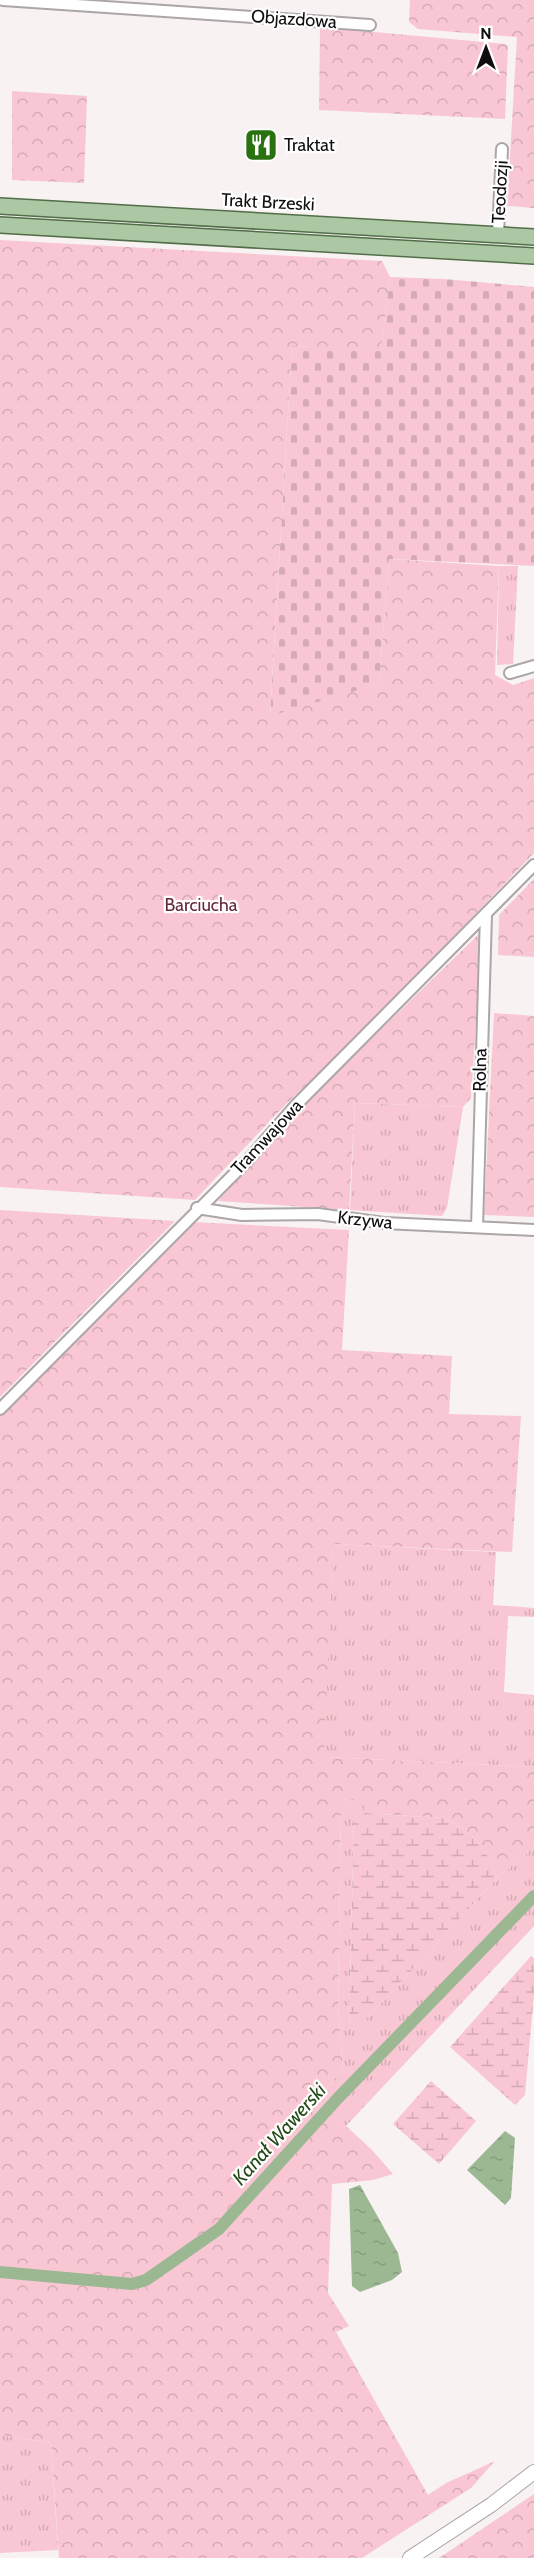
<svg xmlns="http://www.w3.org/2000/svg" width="534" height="2558" viewBox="0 0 534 2558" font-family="Cabin,sans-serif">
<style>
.grass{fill:url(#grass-tufts)}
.forest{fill:url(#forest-crowns)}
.wetland{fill:url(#wetland-marsh)}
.cemetery{fill:url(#cemetery-stones)}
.water{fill:url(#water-ripples)}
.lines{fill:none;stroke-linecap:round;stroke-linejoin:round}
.canal{stroke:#9bb893;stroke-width:12}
.street-casing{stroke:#aca6a7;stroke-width:14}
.secondary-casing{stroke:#aca6a7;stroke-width:16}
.primary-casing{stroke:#516e48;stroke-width:18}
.street{stroke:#fff;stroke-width:10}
.secondary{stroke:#fff;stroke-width:14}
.primary{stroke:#acc7a4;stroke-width:15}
.labels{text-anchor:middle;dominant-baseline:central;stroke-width:4.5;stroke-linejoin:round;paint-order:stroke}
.street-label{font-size:18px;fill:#0f0d0d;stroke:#fff}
.poi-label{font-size:18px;fill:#0f0d0d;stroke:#fff;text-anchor:start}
.park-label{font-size:18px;fill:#66283b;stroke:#fff}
.water-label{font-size:20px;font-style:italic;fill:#224916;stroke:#fff}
</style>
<defs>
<pattern id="grass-tufts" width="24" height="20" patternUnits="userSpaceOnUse" patternTransform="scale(1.5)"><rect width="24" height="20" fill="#f9c7d3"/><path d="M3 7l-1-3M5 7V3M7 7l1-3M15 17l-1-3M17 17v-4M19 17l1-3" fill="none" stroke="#d4aab4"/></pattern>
<pattern id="forest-crowns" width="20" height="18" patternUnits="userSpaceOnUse" patternTransform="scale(1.5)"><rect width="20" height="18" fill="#f9c7d3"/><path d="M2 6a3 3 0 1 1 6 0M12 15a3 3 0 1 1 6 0" fill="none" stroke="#d4aab4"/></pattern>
<pattern id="wetland-marsh" width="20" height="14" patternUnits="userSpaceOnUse" patternTransform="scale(1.5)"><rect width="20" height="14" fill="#f9c7d3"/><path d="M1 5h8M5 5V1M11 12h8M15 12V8" fill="none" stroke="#d4aab4"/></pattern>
<pattern id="cemetery-stones" width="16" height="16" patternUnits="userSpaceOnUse" patternTransform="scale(1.5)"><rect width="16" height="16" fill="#f9c7d3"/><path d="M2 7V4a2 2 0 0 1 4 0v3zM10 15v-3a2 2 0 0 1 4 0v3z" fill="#d4aab4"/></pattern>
<pattern id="water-ripples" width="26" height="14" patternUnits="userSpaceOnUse" patternTransform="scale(1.5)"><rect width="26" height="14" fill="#9bb893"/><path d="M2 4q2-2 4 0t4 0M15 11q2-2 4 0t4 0" fill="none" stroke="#849d7e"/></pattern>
</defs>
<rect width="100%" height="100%" fill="#f8f2f3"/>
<!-- grass -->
<g class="grass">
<polygon points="499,566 518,566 513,664 497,665"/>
<polygon points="355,1103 463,1107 447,1208 442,1216 350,1210"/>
<polygon points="333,1544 496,1552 493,1605 534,1608 534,1617 508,1616 504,1692 534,1695 534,1767 323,1757"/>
<polygon points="349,1800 364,1800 365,1813 354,1817 349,2027 363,2023 497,1878 534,1847 534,1926 346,2126 318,2100 343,2068 338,2007 341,1805"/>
<polygon points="0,2435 51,2443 58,2550 0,2553"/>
</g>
<!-- forest -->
<g class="forest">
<polygon points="410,0 534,0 534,208 507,206 517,37 418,29 409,22"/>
<polygon points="320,27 505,44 508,46 505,119 319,110"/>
<polygon points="12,91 87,96 84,183 12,180"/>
<polygon points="0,240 382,261 390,277 381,350 292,346 270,715 379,684 389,559 499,566 495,675 513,685 534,678 534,853 363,1031 287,1103 195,1200 0,1187"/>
<polygon points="534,879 534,957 498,955 499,915"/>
<polygon points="482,931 471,1098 463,1107 355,1103 349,1210 218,1201 303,1105"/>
<polygon points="494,1013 534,1016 534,1217 484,1215"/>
<polygon points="0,1210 175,1221 0,1397"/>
<path d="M 193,1222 L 349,1230 L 342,1350 L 452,1356 L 449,1414 L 521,1416 L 512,1552 L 333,1544 L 324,1757 L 534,1767 L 534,1847 L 497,1878 C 488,1850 471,1828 442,1818 L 365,1813 L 363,1800 L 349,1800 L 341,1805 L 338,2007 L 343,2068 L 318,2100 L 372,2150 L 393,2174 L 373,2180 L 332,2184 L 328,2293 L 349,2326 L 336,2332 L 428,2495 L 446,2483 L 495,2461 L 471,2488 L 362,2558 L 59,2558 L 51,2443 L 0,2435 L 0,1417 Z"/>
<polygon points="534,2494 534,2558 439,2558"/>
</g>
<!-- wetland -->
<g class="wetland">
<path d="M 365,1813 L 442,1818 C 471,1828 488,1850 497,1878 L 363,2023 L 349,2028 L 354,1817 Z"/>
<polygon points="531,1956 534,1958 534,1994 525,2095 515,2105 450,2047"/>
<polygon points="431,2081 476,2121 439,2164 393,2124"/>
</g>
<!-- cemetery -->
<polygon class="cemetery" points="390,277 444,279 534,287 534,566 389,559 379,684 270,716 292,346 381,349"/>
<!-- water -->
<g class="water">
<polygon points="505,2131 515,2138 511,2198 505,2205 467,2170"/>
<polygon points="360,2185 398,2253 402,2272 392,2280 360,2292 352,2286 349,2189"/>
</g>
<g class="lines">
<!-- canal -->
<polyline class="canal" points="0,2272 132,2284 146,2280 219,2229 338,2098 534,1896"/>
<!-- street casing -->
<g class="street-casing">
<g id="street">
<polyline points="3,0 370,25"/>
<polyline points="498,234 502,149"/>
<polyline points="510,673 534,666"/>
<polyline points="197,1208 242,1215 318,1214 384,1223 534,1230"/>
<polyline points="477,1227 486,914"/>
<polyline points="0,1409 249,1159 295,1106 534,865"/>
</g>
</g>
<!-- secondary casing -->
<g class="secondary-casing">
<polyline id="secondary" points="410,2558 491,2505 534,2472"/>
</g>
<!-- primary casing -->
<g class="primary-casing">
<g id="primary">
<polyline points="0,206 534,237"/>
<polyline points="0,225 534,256"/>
</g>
</g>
<!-- street -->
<use href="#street" class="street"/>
<!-- secondary -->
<use href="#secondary" class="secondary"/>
<!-- primary -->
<use href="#primary" class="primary"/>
</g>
<!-- icons -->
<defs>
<g id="restaurant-square" transform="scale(1.725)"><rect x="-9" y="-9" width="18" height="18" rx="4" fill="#2a7110" stroke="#fff"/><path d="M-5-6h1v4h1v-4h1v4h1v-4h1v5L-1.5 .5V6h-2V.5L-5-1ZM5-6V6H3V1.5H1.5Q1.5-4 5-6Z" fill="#fff"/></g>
</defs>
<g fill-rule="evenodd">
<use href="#restaurant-square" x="261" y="145"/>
</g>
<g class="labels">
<!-- street labels -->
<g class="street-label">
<text transform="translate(294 19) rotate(4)">Objazdowa</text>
<text transform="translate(500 192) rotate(-87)">Teodozji</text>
<text transform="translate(268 202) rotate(3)">Trakt Brzeski</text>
<text transform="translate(480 1070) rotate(-89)">Rolna</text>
<text transform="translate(267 1137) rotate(-47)">Tramwajowa</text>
<text transform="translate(365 1220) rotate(6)">Krzywa</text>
</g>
<!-- poi labels -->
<g class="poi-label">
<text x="284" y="145">Traktat</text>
</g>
<!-- park labels -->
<g class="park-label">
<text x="201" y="905">Barciucha</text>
</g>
<!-- water labels -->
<g class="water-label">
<text transform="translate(279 2134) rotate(-48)">Kanał Wawerski</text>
</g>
</g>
<!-- north arrow -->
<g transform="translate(486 48)" stroke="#ffffff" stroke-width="4.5" paint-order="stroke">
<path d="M0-4.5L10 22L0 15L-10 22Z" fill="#0f0d0d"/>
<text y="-9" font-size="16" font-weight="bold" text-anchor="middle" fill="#0f0d0d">N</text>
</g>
</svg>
